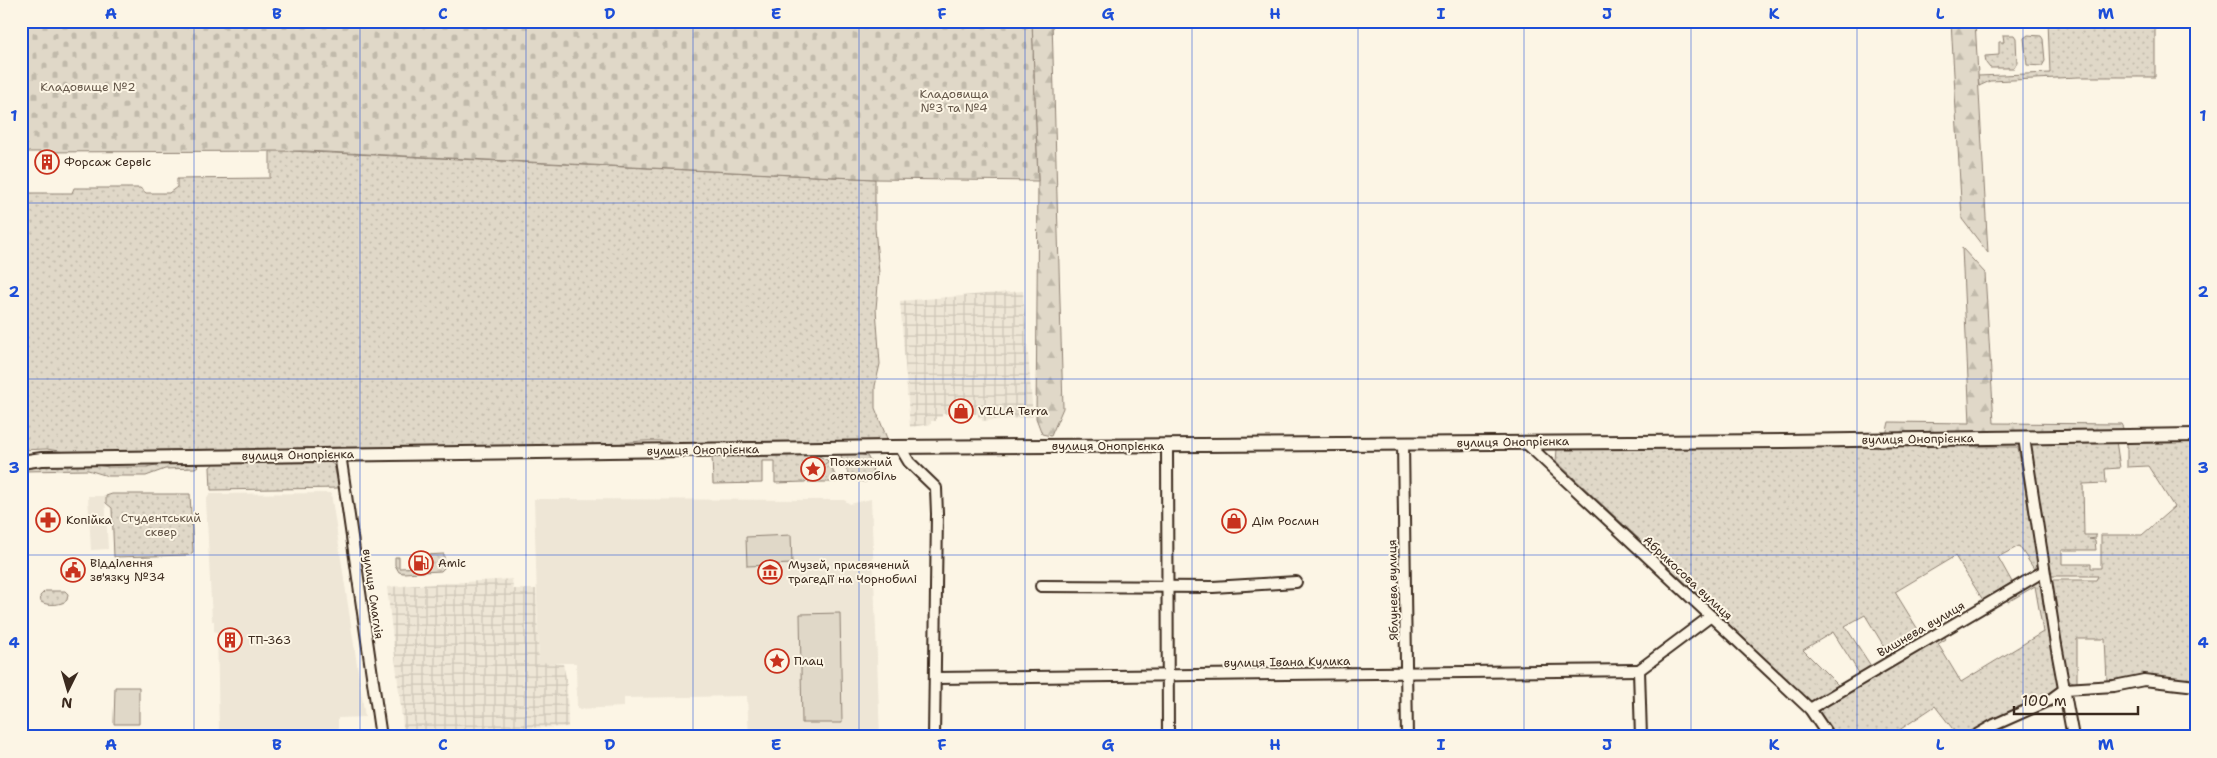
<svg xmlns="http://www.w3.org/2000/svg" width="2217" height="758" viewBox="0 0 2217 758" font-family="'Shantell Sans',sans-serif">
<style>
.built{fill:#eee6d6}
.industrial{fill:url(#industrial-grid)}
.green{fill:url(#green-dots);stroke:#8e8173}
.forest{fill:url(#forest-firs);stroke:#8e8173}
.cemetery{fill:url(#cemetery-stones);stroke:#8e8173}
.pitch{fill:#e0d8c8;stroke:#8e8173}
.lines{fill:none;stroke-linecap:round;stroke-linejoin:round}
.minor-casing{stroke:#3b2a1e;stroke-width:14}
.major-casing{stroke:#3b2a1e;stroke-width:16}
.minor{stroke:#fcf5e5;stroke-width:10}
.major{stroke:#fcf5e5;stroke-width:12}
.grid{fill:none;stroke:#1d4ed8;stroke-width:1;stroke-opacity:0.55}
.labels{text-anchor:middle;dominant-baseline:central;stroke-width:4;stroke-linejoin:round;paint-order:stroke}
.park-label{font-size:12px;fill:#645648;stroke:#fcf5e5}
.poi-label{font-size:12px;fill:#3b2a1e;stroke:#fcf5e5;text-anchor:start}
.street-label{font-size:12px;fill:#3b2a1e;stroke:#fcf5e5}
.neatline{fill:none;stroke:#1d4ed8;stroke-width:2}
.grid-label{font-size:16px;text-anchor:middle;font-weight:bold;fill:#1d4ed8}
</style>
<defs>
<pattern id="industrial-grid" width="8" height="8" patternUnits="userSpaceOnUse" patternTransform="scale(1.25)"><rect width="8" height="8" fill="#eee6d6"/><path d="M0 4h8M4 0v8" fill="none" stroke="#cdc5b7"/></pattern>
<pattern id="green-dots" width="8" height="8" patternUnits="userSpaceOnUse" patternTransform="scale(1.25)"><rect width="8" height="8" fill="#e0d8c8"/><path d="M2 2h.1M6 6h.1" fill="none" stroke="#c1baab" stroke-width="1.8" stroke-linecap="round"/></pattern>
<pattern id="forest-firs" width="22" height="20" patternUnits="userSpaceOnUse" patternTransform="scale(1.25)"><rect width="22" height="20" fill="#e0d8c8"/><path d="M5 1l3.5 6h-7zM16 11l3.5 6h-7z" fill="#c1baab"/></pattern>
<pattern id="cemetery-stones" width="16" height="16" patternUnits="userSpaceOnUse" patternTransform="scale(1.25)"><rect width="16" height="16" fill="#e0d8c8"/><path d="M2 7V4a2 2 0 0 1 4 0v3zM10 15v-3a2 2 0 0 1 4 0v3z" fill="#c1baab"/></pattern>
</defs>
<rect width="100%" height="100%" fill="#fcf5e5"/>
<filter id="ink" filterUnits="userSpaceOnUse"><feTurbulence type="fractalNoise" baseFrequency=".02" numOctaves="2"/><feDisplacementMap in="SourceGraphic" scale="10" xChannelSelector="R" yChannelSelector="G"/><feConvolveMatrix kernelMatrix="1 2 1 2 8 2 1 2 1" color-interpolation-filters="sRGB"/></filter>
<g filter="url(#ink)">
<!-- built -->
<g class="built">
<polygon points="331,493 365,717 338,718 338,735 254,737 253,730 219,731 217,632 214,631 214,621 212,621 206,500 210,494"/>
<polygon points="88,496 105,496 108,549 91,550"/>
<polygon points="534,499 844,500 850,504 871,499 880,737 749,737 747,696 624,698 624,707 577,709 576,663 539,663"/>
</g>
<!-- industrial -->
<g class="industrial">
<polygon points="1023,291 1033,417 982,421 982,418 978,417 978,414 942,414 942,417 936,417 936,421 931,421 931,424 910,427 900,301"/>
<polygon points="512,579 513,589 536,589 539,662 563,664 567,682 568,727 480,729 470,732 404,735 387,587"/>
</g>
<!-- green -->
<g class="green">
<polygon points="2048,21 2155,21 2155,77 2079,77 1990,81 1979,86 1978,76 2050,73"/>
<polygon points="2003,35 2014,35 2016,38 2017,63 2014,68 1990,68 1986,63 1985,56 1999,55 1999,42 2004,42"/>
<polygon points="2028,35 2041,36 2043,39 2045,61 2042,66 2027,65 2024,38"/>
<path d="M 270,150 L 875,179 L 875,228 L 879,273 L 876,309 L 880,364 L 875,386 L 875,408 L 888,441 L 686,444 C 661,439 637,440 612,445 L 70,453 L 47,449 L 21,450 L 21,192 L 22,193 L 72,193 L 74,188 L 140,188 L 146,193 L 169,193 L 177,187 L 177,179 L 270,178 Z"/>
<polygon points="2196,440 2196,682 2107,682 2105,639 2077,639 2077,684 2065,678 2051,580 2096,580 2098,576 2051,576 2048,570 2027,443 2116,441 2120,468 2105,469 2106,483 2083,484 2084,535 2096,535 2096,538 2089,539 2095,540 2096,550 2062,550 2062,564 2091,564 2091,568 2101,568 2101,535 2142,535 2174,507 2148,466 2127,467 2127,442"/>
<polygon points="1868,446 2018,447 2037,558 2037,565 2034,569 2019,546 1998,557 2012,582 1983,600 1955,556 1895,592 1922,636 1890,656 1865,615 1845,626 1871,666 1859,673 1833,632 1803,650 1839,686 1818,700 1812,702 1805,699 1724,619 1556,461 1557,449"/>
<polygon points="806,454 817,455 829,461 821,467 816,463 805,473 810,478 805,482 775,483 775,461 762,461 762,483 713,484 712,456"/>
<polygon points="842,454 859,454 867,456 873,466 871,480 865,482 851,480 841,457"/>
<polygon points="328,461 334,465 339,488 211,490 210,467 215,463"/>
<polygon points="829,462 838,482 808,482"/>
<polygon points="165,463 197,463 198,466 195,468 165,469 146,476 108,476 88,470 21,471 21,465 90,464 109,467 146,467"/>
<polygon points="112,494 190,494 193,552 189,555 114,557 112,508 106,503 106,496"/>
<polygon points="444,554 444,568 441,571 403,573 399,572 395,565 395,557 399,557 399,568 425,567 425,555"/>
<polygon points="2042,576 2060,685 2054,695 2019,709 1966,737 1959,737 1935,706 1889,737 1832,737 1818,714 1821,709 1942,633 1946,639 1938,644 1961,682 2043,632 2035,586 2008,602 2006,597"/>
<path d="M 45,591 L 65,591 L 68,594 L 67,600 C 63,605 47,606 41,602 L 40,596 Z"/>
</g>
<!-- forest -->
<g class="forest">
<polygon points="1032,21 1052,21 1063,408 1051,436 1042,434 1036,418 1038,181"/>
<polygon points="1951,21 1975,21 1988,253 1962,219"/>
<polygon points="1962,248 1985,273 1994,423 2121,424 2124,430 1886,435 1889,422 1970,423"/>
</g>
<!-- cemetery -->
<polygon class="cemetery" points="21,21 1032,21 1038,181 875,179 305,151 21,152"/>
<!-- pitch -->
<g class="pitch">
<polygon points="791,535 792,564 747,566 746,537"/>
<polygon points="840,613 842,723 802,723 800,614"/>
<polygon points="115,687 139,687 139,724 114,724"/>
</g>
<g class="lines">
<!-- minor casing -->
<g class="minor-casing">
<g id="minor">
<polyline points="2024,438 2056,645 2073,737"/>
<polyline points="1525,442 1810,709 1829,737"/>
<polyline points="1403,443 1407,737"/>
<polyline points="1167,445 1168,737"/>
<polyline points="900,447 909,462 936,488 937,514 934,737"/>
<polyline points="340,454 381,737"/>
<polyline points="1041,586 1213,587 1296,582"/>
<polyline points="935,678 1639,670"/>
<polyline points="1810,709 2044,571"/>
<polyline points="1641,737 1639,670 1711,616"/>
<polyline points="1973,737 1994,725 2050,700 2065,689 2114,686 2144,680 2196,686"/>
</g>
</g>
<!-- major casing -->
<g class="major-casing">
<polyline id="major" points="21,462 42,459 890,447 1784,441 2196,435"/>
</g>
<!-- minor -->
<use href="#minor" class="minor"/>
<!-- major -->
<use href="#major" class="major"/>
</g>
</g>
<!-- grid -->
<path class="grid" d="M 194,21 L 194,737M 360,21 L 360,737M 526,21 L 526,737M 693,21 L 693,737M 859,21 L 859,737M 1025,21 L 1025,737M 1192,21 L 1192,737M 1358,21 L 1358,737M 1524,21 L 1524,737M 1691,21 L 1691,737M 1857,21 L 1857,737M 2023,21 L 2023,737M 21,203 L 2196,203M 21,379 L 2196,379M 21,555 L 2196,555"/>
<!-- icons -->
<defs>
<g id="building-ring" transform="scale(1.25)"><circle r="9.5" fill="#fcf5e5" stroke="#c8321e" stroke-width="1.5"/><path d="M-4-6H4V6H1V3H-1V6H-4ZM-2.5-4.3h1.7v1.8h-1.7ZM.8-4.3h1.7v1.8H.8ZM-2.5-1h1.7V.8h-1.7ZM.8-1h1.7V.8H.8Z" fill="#c8321e"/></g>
<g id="shop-ring" transform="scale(1.25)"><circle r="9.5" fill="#fcf5e5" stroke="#c8321e" stroke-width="1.5"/><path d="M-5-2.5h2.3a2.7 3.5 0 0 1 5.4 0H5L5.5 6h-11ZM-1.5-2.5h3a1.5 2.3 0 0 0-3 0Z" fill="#c8321e"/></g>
<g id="sight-ring" transform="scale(1.25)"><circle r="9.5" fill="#fcf5e5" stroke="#c8321e" stroke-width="1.5"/><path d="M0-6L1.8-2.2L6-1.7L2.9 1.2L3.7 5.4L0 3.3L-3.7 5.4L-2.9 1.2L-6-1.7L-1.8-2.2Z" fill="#c8321e"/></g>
<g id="pharmacy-ring" transform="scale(1.25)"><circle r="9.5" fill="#fcf5e5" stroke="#c8321e" stroke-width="1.5"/><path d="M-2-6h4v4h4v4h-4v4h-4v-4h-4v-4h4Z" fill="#c8321e"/></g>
<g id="fuel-ring" transform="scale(1.25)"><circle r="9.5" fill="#fcf5e5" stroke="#c8321e" stroke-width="1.5"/><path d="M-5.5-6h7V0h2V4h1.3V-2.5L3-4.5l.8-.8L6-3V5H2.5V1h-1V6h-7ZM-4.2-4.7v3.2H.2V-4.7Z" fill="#c8321e"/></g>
<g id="civic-ring" transform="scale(1.25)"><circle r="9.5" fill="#fcf5e5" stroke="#c8321e" stroke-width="1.5"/><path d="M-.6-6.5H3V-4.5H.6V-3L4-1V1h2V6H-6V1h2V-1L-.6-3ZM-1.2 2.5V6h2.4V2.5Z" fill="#c8321e"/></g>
<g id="museum-ring" transform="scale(1.25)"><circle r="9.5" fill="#fcf5e5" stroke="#c8321e" stroke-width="1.5"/><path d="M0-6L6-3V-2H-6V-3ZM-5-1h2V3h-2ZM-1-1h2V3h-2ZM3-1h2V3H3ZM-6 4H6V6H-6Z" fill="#c8321e"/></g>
</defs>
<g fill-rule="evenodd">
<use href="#building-ring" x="47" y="162"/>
<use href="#shop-ring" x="961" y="411"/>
<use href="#sight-ring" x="813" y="469"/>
<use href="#pharmacy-ring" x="48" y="520"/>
<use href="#shop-ring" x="1234" y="521"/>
<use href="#fuel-ring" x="421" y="563"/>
<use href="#civic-ring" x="73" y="570"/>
<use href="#museum-ring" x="770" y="572"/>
<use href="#building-ring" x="230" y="640"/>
<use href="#sight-ring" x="777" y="661"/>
</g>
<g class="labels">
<!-- park labels -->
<g class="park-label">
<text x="88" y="87">Кладовище №2</text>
<text x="954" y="94">Кладовища<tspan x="954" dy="14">№3 та №4</tspan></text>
<text x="161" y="518">Студентський<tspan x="161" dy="14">сквер</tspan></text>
</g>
<!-- poi labels -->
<g class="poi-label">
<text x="64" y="162">Форсаж Сервіс</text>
<text x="978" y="411">VILLA Terra</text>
<text x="830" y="462">Пожежний<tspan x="830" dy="14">автомобіль</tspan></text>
<text x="66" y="520">Копійка</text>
<text x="1252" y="521">Дім Рослин</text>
<text x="90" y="563">Відділення<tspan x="90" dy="14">зв'язку №34</tspan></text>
<text x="438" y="563">Amic</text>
<text x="788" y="565">Музей, присвячений<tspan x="788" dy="14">трагедії на Чорнобилі</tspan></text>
<text x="248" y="640">ТП-363</text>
<text x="794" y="661">Плац</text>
</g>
<!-- street labels -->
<g class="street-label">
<text transform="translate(1918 439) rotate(-1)">вулиця Онопрієнка</text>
<text transform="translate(1513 442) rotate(-1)">вулиця Онопрієнка</text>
<text x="1108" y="446">вулиця Онопрієнка</text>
<text transform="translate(703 450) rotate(-1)">вулиця Онопрієнка</text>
<text transform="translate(298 455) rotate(-1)">вулиця Онопрієнка</text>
<text transform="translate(1688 578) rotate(43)">Абрикосова вулиця</text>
<text transform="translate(1393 590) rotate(-91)">Яблунева вулиця</text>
<text transform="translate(373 594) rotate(82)">вулиця Смаглія</text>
<text transform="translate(1921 629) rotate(-30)">Вишнева вулиця</text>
<text transform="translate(1287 662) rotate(-1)">вулиця Івана Кулика</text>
</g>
</g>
<!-- margin -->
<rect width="2217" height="758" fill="none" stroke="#fcf5e5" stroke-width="55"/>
<!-- north arrow -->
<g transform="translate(68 690) rotate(185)" stroke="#fcf5e5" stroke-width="4" paint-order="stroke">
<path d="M0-4L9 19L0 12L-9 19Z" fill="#3b2a1e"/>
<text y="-8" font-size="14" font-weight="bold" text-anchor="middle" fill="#3b2a1e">N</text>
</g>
<!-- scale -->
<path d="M2014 706v8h124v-8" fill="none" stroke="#3b2a1e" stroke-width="2.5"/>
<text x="2022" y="706" font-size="15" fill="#3b2a1e" stroke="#fcf5e5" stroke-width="4" paint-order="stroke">100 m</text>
<rect x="28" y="28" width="2162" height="702" class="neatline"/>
<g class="grid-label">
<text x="111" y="19">A</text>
<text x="277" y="19">B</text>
<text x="443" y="19">C</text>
<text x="610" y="19">D</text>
<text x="776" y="19">E</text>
<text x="942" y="19">F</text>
<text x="1108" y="19">G</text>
<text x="1275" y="19">H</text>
<text x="1441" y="19">I</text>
<text x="1607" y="19">J</text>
<text x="1774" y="19">K</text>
<text x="1940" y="19">L</text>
<text x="2106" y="19">M</text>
<text x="14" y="121">1</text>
<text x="2203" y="121">1</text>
<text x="14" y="297">2</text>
<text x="2203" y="297">2</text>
<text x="14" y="473">3</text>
<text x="2203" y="473">3</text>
<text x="14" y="648">4</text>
<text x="2203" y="648">4</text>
<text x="111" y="750">A</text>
<text x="277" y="750">B</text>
<text x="443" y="750">C</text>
<text x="610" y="750">D</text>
<text x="776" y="750">E</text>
<text x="942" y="750">F</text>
<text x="1108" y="750">G</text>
<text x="1275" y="750">H</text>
<text x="1441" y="750">I</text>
<text x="1607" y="750">J</text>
<text x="1774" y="750">K</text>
<text x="1940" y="750">L</text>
<text x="2106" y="750">M</text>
</g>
</svg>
